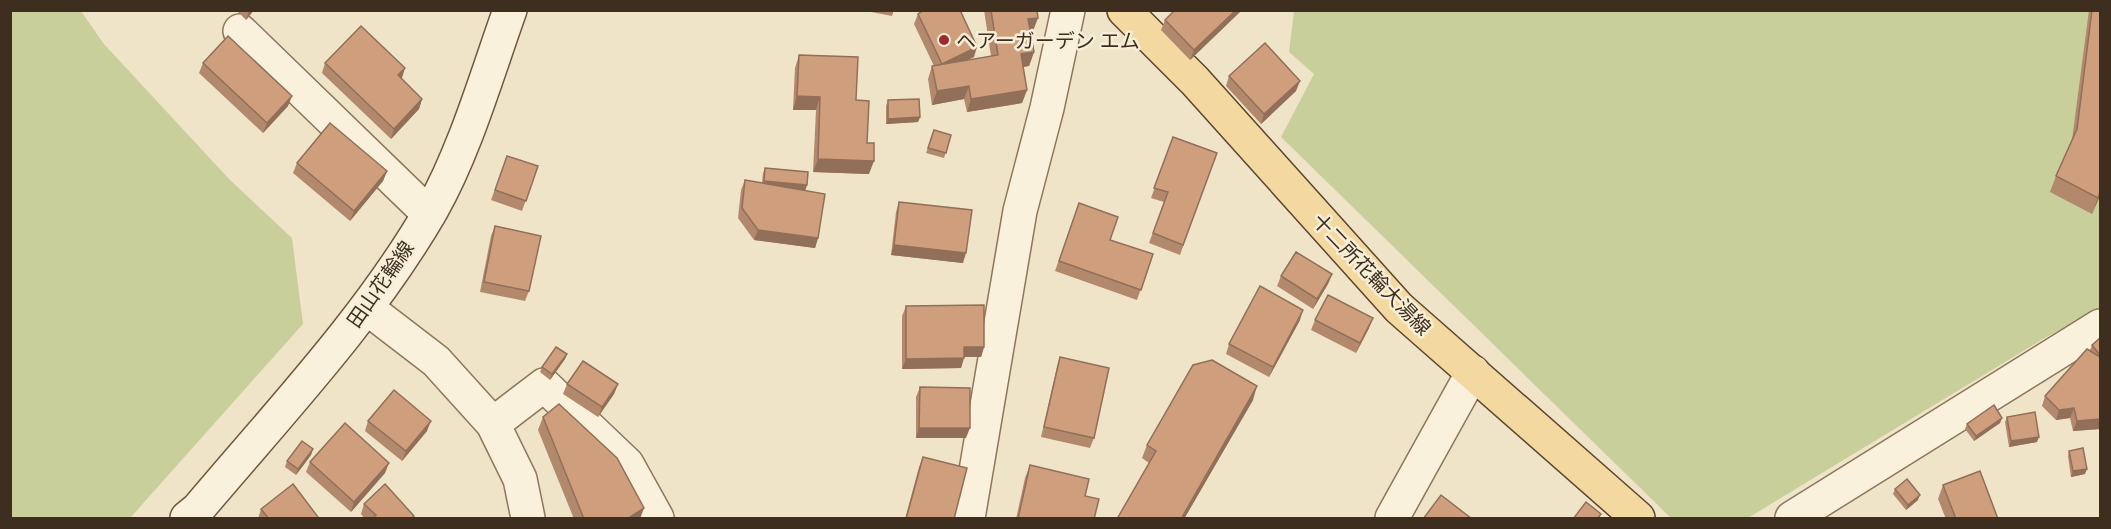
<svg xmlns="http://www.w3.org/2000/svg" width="2111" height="529" viewBox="0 0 2111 529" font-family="'PT Serif','Noto Sans JP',serif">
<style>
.green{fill:#c9cf9b}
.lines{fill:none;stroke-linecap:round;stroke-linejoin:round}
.minor-casing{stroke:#8d765c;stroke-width:36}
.secondary-casing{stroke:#6f573f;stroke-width:36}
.primary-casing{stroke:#5b4430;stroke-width:36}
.minor{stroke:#faf1dc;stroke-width:33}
.secondary{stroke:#faf1dc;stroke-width:33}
.primary{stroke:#f3d9a0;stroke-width:33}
.wall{fill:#b2896c}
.shaded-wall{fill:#916f58}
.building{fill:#cf9f7d;stroke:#916f58;stroke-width:1.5}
.poi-dot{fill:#9e2a2b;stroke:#f7eed8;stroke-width:2}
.labels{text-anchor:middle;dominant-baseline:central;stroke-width:5;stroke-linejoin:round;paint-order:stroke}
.poi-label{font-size:20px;fill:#3d2e20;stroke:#f7eed8;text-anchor:start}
.street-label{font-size:20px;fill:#3d2e20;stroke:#f7eed8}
</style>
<rect width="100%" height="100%" fill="#f0e4c8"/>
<!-- green -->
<g class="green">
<polygon points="10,11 81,11 103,43 230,180 292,238 303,324 130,518 11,518"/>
<polygon points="1294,11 2100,11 2100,308 2043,339 1748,518 1671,518 1281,137 1314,74 1289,52"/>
</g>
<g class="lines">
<!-- minor casing -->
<g class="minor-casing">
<g id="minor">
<polyline points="240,31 429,214"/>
<polyline points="367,308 436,361 493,424 520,479 528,518"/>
<polyline points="493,424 544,385 627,464 657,518"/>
<polyline points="968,518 1020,211 1047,108 1068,10"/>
<polyline points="1392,518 1473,372"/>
<polyline points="1792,518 2100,326"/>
</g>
</g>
<!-- secondary casing -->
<g class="secondary-casing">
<path id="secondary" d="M 187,518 L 198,509 C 278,414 370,317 432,209 C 465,151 487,74 510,10"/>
</g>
<!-- primary casing -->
<g class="primary-casing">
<polyline id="primary" points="1124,10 1195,81 1399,308 1638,518"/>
</g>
<!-- minor -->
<use href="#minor" class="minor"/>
<!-- secondary -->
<use href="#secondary" class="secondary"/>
<!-- primary -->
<use href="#primary" class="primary"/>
</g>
<!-- wall -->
<g class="wall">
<polygon points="236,10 254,10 246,20"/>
<polygon points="871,10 894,10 892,16 871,12"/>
<polygon points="984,10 1037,10 1033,31 1030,32 1034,52 1029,66 1023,67 1027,90 1022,103 967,112 964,99 932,105 928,79 932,66 934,66 914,24 918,14 974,57 967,60 991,56"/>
<polygon points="1242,10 1190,60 1161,30 1165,20"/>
<polygon points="2089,10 2100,10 2100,196 2092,214 2050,192 2056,176 2072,140"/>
<polygon points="799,55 856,100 867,143 869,174 813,172 816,110 793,110 795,68"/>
<polygon points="203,63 288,106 263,133 199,73"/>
<polygon points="325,63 401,78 422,99 419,109 391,139 322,73"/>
<polygon points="1229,76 1296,91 1261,124 1226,86"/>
<polygon points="888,100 920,117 918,122 886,124 886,106"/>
<polygon points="934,130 951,135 944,158 926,153"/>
<polygon points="1173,137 1217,153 1180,255 1149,243 1164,202 1151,198"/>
<polygon points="507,156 538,166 522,211 491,200"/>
<polygon points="297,163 387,171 383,181 350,221 293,173"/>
<polygon points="765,168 807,185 805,191 818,238 815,248 754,240 738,218 741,190 745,180 762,183 763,173"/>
<polygon points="899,202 963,263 891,255 896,212"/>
<polygon points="1079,203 1110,240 1153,254 1137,300 1055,271"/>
<polygon points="495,226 529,291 525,301 480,292 491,236"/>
<polygon points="1332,274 1328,284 1313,309 1277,286 1281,276"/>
<polygon points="906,306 984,347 981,357 964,357 961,368 902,369 902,316"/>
<polygon points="1300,320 1269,377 1226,354 1229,344"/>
<polygon points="1315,320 1369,328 1356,353 1311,330"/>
<polygon points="2100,338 2100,429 2073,431 2070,418 2056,420 2042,406 2045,396 2090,350 2092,345"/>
<polygon points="567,354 565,359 550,380 540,372 542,367"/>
<polygon points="1060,357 1094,438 1090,448 1041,437 1057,367"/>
<polygon points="567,384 618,384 614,394 598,417 563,394"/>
<polygon points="920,387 966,438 916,438 916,397"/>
<polygon points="1253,400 1184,519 1117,519 1149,463 1142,458 1147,445"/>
<polygon points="543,417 640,519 574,519 538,430"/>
<polygon points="2007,417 2037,442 2009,447 2005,422"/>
<polygon points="2002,418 2000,423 1974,441 1965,429 1967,424"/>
<polygon points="368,421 427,431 402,461 365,431"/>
<polygon points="313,449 311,455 296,475 285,467 287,461"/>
<polygon points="2069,451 2085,474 2071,477 2068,456"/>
<polygon points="923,457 954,519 905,519 919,467"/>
<polygon points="310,462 385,473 351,512 306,472"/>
<polygon points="1030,465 1085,496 1094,519 1016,519 1025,478"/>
<polygon points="1943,485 1998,519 1946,519 1938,499"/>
<polygon points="1895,489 1918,500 1906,510 1893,494"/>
<polygon points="364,504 414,516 413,519 365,519 361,514"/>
<polygon points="261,509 318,517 318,519 258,519"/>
</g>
<!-- shaded-wall -->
<g class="shaded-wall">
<polygon points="249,10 254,10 246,20"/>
<polygon points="1236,10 1242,10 1190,60 1194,50"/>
<polygon points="1038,18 1033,31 1023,33 1028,19"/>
<polygon points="977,47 974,57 938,74 942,64"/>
<polygon points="1034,52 1029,66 1016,68 1021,54"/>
<polygon points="405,68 402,78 394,85 398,75"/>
<polygon points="1300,81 1296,91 1261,124 1264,114"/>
<polygon points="969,86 964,99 932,105 937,91"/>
<polygon points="1027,90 1022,103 967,112 971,99"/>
<polygon points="292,96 288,106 263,133 267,123"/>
<polygon points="797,96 820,97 816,110 793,110"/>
<polygon points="422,99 419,109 391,139 394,129"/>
<polygon points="920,117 918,122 886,124 888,119"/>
<polygon points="818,159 874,161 869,174 813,172"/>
<polygon points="387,171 383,181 350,221 354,211"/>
<polygon points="764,181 807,185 805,191 762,187"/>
<polygon points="2100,192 2100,196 2092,214 2098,198"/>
<polygon points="758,230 818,238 815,248 754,240"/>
<polygon points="894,245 966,253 963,263 891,255"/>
<polygon points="1332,274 1328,284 1313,309 1317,299"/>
<polygon points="1303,310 1300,320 1269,377 1273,367"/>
<polygon points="1373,318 1369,328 1356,353 1360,343"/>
<polygon points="964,347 984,347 981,357 960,357"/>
<polygon points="567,354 565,359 550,380 552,374"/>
<polygon points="964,358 961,368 902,369 906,359"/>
<polygon points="618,384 614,394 598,417 602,407"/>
<polygon points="1257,386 1253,400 1184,519 1181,519"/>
<polygon points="2074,408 2070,418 2056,420 2059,410"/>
<polygon points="2002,418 2000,423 1974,441 1976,436"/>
<polygon points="2100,419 2100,429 2073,431 2077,421"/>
<polygon points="431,421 427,431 402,461 406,451"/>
<polygon points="919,428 970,428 966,438 916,438"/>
<polygon points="2039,437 2037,442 2009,447 2011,441"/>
<polygon points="313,449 311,455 296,475 298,469"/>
<polygon points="389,463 385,473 351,512 354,502"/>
<polygon points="2087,469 2085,474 2071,477 2073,471"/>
<polygon points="1920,495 1918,500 1906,510 1908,505"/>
<polygon points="644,508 640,519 627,519"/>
</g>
<!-- building -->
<g class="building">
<polygon points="924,10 960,10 977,47 942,64 918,14"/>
<polygon points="991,10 1037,10 1038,18 1028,19 1034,52 1021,54 1027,90 971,99 969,86 937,91 932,66 998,55"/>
<polygon points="1175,10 1236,10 1194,50 1165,20"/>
<polygon points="2092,10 2100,10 2100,192 2098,198 2056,176 2077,129"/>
<polygon points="361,26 405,68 398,75 422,99 394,129 325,63"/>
<polygon points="228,36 292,96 267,123 203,63"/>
<polygon points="1265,43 1300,81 1264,114 1229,76"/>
<polygon points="799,55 858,57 856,100 869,101 867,143 874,143 874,161 818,159 820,97 797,96"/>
<polygon points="919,99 920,117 888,119 888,100"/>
<polygon points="330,123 387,171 354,211 297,163"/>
<polygon points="934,130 951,135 946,153 928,148"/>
<polygon points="1173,137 1217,153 1183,245 1153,233 1168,192 1154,188"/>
<polygon points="507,156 538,166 526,201 495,190"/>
<polygon points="765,168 808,172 807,185 764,181"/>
<polygon points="745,180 825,194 818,238 758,230 742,208"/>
<polygon points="899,202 972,210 966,253 894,245"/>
<polygon points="1079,203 1118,217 1110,240 1153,254 1141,290 1059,261"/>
<polygon points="495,226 541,236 529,291 484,282"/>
<polygon points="1296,252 1332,274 1317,299 1281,276"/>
<polygon points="1260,286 1303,310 1273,367 1229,344"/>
<polygon points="1328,295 1373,318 1360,343 1315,320"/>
<polygon points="984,305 984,347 964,347 964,358 906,359 906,306"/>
<polygon points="2100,338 2100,355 2092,345"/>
<polygon points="556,347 567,354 552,374 542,367"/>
<polygon points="2087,349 2100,357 2100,419 2077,421 2074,408 2059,410 2045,396"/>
<polygon points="1060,357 1109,368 1094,438 1044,427"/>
<polygon points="1212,360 1257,386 1181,519 1117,519 1156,451 1147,445 1193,365"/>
<polygon points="583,361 618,384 602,407 567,384"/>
<polygon points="920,387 970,388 970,428 919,428"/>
<polygon points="394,390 431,421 406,451 368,421"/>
<polygon points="559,404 617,458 644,508 627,519 584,519 543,417"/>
<polygon points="1994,405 2002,418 1976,436 1967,424"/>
<polygon points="2035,412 2039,437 2011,441 2007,417"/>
<polygon points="345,423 389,463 354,502 310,462"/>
<polygon points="302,441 313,449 298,469 287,461"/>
<polygon points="2083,448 2087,469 2073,471 2069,451"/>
<polygon points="923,457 967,468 954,519 906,519"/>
<polygon points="1030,465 1089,479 1085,496 1099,499 1094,519 1018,519"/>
<polygon points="1980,471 1998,519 1956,519 1943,485"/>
<polygon points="1907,479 1920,495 1908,505 1895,489"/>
<polygon points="293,484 318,517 317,519 269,519 261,509"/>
<polygon points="385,484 414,516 411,519 372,519 376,515 364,504"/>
<polygon points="1441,495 1472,519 1423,519"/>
<polygon points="1586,502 1601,514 1597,519 1573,519"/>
</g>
<!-- markers -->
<circle class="poi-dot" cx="944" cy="40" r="6"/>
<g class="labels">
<!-- poi labels -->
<g class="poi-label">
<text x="956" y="40">ヘアーガーデン エム</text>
</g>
<!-- street labels -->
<g class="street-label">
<text transform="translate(1372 274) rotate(46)">十二所花輪大湯線</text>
<text transform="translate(380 284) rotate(-55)">田山花輪線</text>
</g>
</g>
<!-- border -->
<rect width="2111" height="529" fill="none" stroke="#3d2e20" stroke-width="24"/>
</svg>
